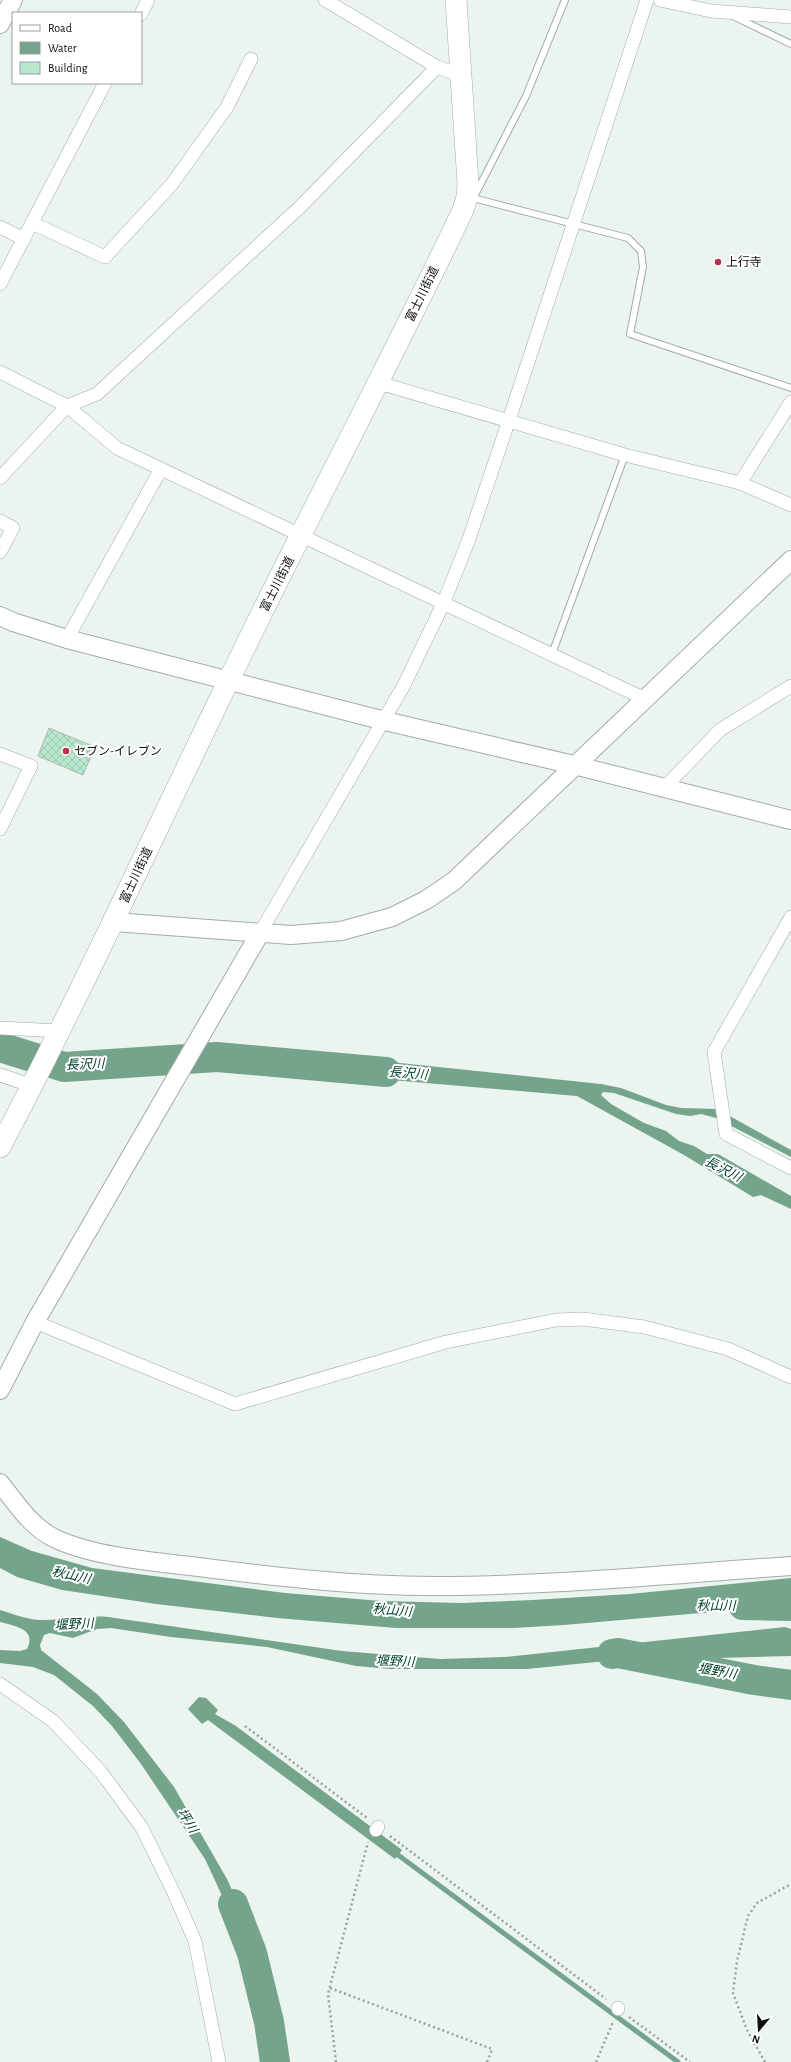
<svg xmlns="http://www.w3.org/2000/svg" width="791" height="2062" viewBox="0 0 791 2062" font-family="'Alegreya Sans','Noto Sans JP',sans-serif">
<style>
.water{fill:#75a48c}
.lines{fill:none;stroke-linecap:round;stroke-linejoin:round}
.stream{stroke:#75a48c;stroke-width:5}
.river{stroke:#75a48c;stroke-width:30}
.building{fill:url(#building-cross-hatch);stroke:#afb7b3}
.lane-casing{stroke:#a3aba7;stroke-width:8}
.street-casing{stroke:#a3aba7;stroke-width:14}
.secondary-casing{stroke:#a3aba7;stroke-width:20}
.primary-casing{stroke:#a3aba7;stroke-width:22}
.path{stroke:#9aa19d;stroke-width:2.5;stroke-dasharray:2 3;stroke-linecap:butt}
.lane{stroke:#fff;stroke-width:6}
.street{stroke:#fff;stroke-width:13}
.secondary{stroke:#fff;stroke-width:18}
.primary{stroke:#fff;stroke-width:21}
.poi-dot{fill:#bd2d50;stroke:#fff;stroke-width:1.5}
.labels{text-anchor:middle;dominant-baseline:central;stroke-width:4;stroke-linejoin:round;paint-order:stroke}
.poi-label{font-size:12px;fill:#0d100e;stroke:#fff;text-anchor:start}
.street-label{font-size:12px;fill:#0d100e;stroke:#fff}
.water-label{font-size:13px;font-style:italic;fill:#00412a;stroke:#fff}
</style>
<defs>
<pattern id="building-cross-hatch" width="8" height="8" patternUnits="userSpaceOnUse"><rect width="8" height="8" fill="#b7e8ce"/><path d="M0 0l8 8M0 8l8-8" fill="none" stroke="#9cc6b0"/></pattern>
</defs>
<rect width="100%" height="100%" fill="#ebf4ef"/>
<!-- water -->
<g class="water">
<polygon points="343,1057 601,1084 621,1088 666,1105 681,1108 717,1109 791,1150 791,1157 716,1118 701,1114 690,1116 676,1114 614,1093 603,1092 601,1095 611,1104 644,1123 666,1131 679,1141 694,1146 707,1154 718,1154 791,1196 791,1209 761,1195 753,1197 684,1155 577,1096 345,1076"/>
<polygon points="0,1537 32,1551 92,1568 285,1593 381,1601 462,1603 533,1600 630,1594 791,1578 791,1605 564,1625 513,1628 396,1628 277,1618 156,1604 62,1590 17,1577 0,1568"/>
<path d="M 0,1610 C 13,1614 26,1619 39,1620 C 62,1621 85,1615 108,1617 L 342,1651 L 440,1659 L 505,1657 L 785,1627 L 791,1629 L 791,1656 L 606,1661 L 527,1669 L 390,1669 L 356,1666 L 267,1647 L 171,1637 L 111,1628 L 97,1629 L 73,1638 L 50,1633 L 44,1635 L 40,1645 L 41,1650 L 97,1694 L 124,1722 L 174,1787 L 227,1879 L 256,1943 L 244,1943 L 205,1859 L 141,1764 L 112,1726 L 93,1706 L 54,1675 L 33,1667 L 0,1663 L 0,1650 L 20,1651 L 27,1649 C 37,1629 15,1626 0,1622 Z"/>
<polygon points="199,1697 206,1698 218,1710 215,1714 236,1726 402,1850 395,1859 208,1720 202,1724 188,1709"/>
</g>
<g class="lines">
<!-- stream -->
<polyline class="stream" points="394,1852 678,2062"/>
<!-- river -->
<g class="river">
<polyline points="0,1047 64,1067 217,1057 386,1072"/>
<polyline points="743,1605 791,1606"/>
<polyline points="612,1654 618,1653 754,1680 791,1685"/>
<polyline points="233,1904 252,1953 269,2022 275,2062"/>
</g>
</g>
<!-- building -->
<polygon class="building" points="49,728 95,747 83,775 38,756"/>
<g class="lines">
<!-- lane casing -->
<g class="lane-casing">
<g id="lane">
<polyline points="735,17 791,44"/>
<polyline points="475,195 526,96 565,0"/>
<polyline points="469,197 628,238 641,251 643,267 630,334 791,388"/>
<polyline points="552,654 625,455"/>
</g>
</g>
<!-- street casing -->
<g class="street-casing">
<g id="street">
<polyline points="325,0 437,67 460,75"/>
<polyline points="660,0 711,11 791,17"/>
<polyline points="141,14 148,0"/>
<polyline points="32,223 105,257 172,184 227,107 251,59"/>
<polyline points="0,227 24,239"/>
<polyline points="0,284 105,83"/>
<polyline points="0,372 67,406 117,448 645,699"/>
<polyline points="379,383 625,455 740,483 791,505"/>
<polyline points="0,478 67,406 97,394 300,207 437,67"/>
<polyline points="740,483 791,402"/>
<polyline points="0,521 13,528 0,552"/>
<polyline points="67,639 161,469"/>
<polyline points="0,754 31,766 0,829"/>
<polyline points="664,788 720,730 791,686"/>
<polyline points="791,917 714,1052 726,1134 791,1168"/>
<polyline points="260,933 404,685 444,602 469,539 509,420 647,0"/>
<polyline points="0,1028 60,1031"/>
<polyline points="0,1075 33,1086"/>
<polyline points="35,1322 235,1404 446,1342 556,1320 583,1319 644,1327 728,1349 791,1377"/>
<polyline points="0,1684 53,1721 101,1772 142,1828 173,1891 195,1941 219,2062"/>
<polyline points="376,1830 378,1827"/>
<polyline points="618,2009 618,2008"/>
</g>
</g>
<!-- secondary casing -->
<g class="secondary-casing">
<g id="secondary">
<polyline points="0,24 13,0"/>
<polyline points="0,616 13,622 67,639 385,721 574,765 791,820"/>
<polyline points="114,922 291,935 341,931 392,917 426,900 454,881 791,560"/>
<polyline points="0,1390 35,1322 260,933"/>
<path d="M 0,1483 C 16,1503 31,1527 54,1538 C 93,1557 156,1562 199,1567 C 277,1577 355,1586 433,1586 C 553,1586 672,1574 791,1566"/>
</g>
</g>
<!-- primary casing -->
<g class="primary-casing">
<path id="primary" d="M 0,1147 C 81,994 153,836 229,680 C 305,522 388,368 463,210 L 467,197 L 468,183 L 456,0"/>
</g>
<!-- path -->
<g class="path">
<polyline points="245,1726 367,1818"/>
<polyline points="390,1836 606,1999"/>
<polyline points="330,1988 492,2049 487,2062"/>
<polyline points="629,2017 690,2062"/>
<polyline points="336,2062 328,1994 368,1842"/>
<polyline points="596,2062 613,2022"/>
<polyline points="765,2062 747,2030 733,1993 737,1961 748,1916 757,1903 791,1884"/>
</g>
<!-- lane -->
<use href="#lane" class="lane"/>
<!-- street -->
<use href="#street" class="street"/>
<!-- secondary -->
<use href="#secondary" class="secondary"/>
<!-- primary -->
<use href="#primary" class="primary"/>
</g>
<!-- markers -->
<g class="poi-dot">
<circle cx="718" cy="262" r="4"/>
<circle cx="66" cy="751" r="4"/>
</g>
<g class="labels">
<!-- poi labels -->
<g class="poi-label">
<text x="726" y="262">上行寺</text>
<text x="74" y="751">セブン-イレブン</text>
</g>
<!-- street labels -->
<g class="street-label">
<text transform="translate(422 294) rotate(-64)">富士川街道</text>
<text transform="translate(277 584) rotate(-63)">富士川街道</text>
<text transform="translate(136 875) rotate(-65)">富士川街道</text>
</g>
<!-- water labels -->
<g class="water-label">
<text transform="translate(85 1065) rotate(-2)">長沢川</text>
<text transform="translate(408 1074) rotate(5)">長沢川</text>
<text transform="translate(723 1170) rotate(27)">長沢川</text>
<text transform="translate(71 1576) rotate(12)">秋山川</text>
<text x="716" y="1606">秋山川</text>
<text transform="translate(392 1611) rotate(5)">秋山川</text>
<text transform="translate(74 1625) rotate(-3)">堰野川</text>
<text transform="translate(395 1662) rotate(2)">堰野川</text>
<text transform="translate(717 1672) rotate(10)">堰野川</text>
<text transform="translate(187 1821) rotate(59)">坪川</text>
</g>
</g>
<!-- legend -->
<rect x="12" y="12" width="130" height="72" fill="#ffffff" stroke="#9e9f9f"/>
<rect x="20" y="25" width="20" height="6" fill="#ffffff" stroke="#9e9f9f"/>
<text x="48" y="32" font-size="12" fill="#0d100e">Road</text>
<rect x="20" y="42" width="20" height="12" fill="#75a48c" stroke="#9e9f9f"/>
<text x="48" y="52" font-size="12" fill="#0d100e">Water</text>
<rect x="20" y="62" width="20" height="12" fill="#b7e8ce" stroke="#9e9f9f"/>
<text x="48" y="72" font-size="12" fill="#0d100e">Building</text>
<!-- north arrow -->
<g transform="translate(759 2030) rotate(198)" stroke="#ffffff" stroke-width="3" paint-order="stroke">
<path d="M0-3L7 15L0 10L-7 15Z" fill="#0d100e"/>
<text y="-6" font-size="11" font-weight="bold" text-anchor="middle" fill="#0d100e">N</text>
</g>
</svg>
